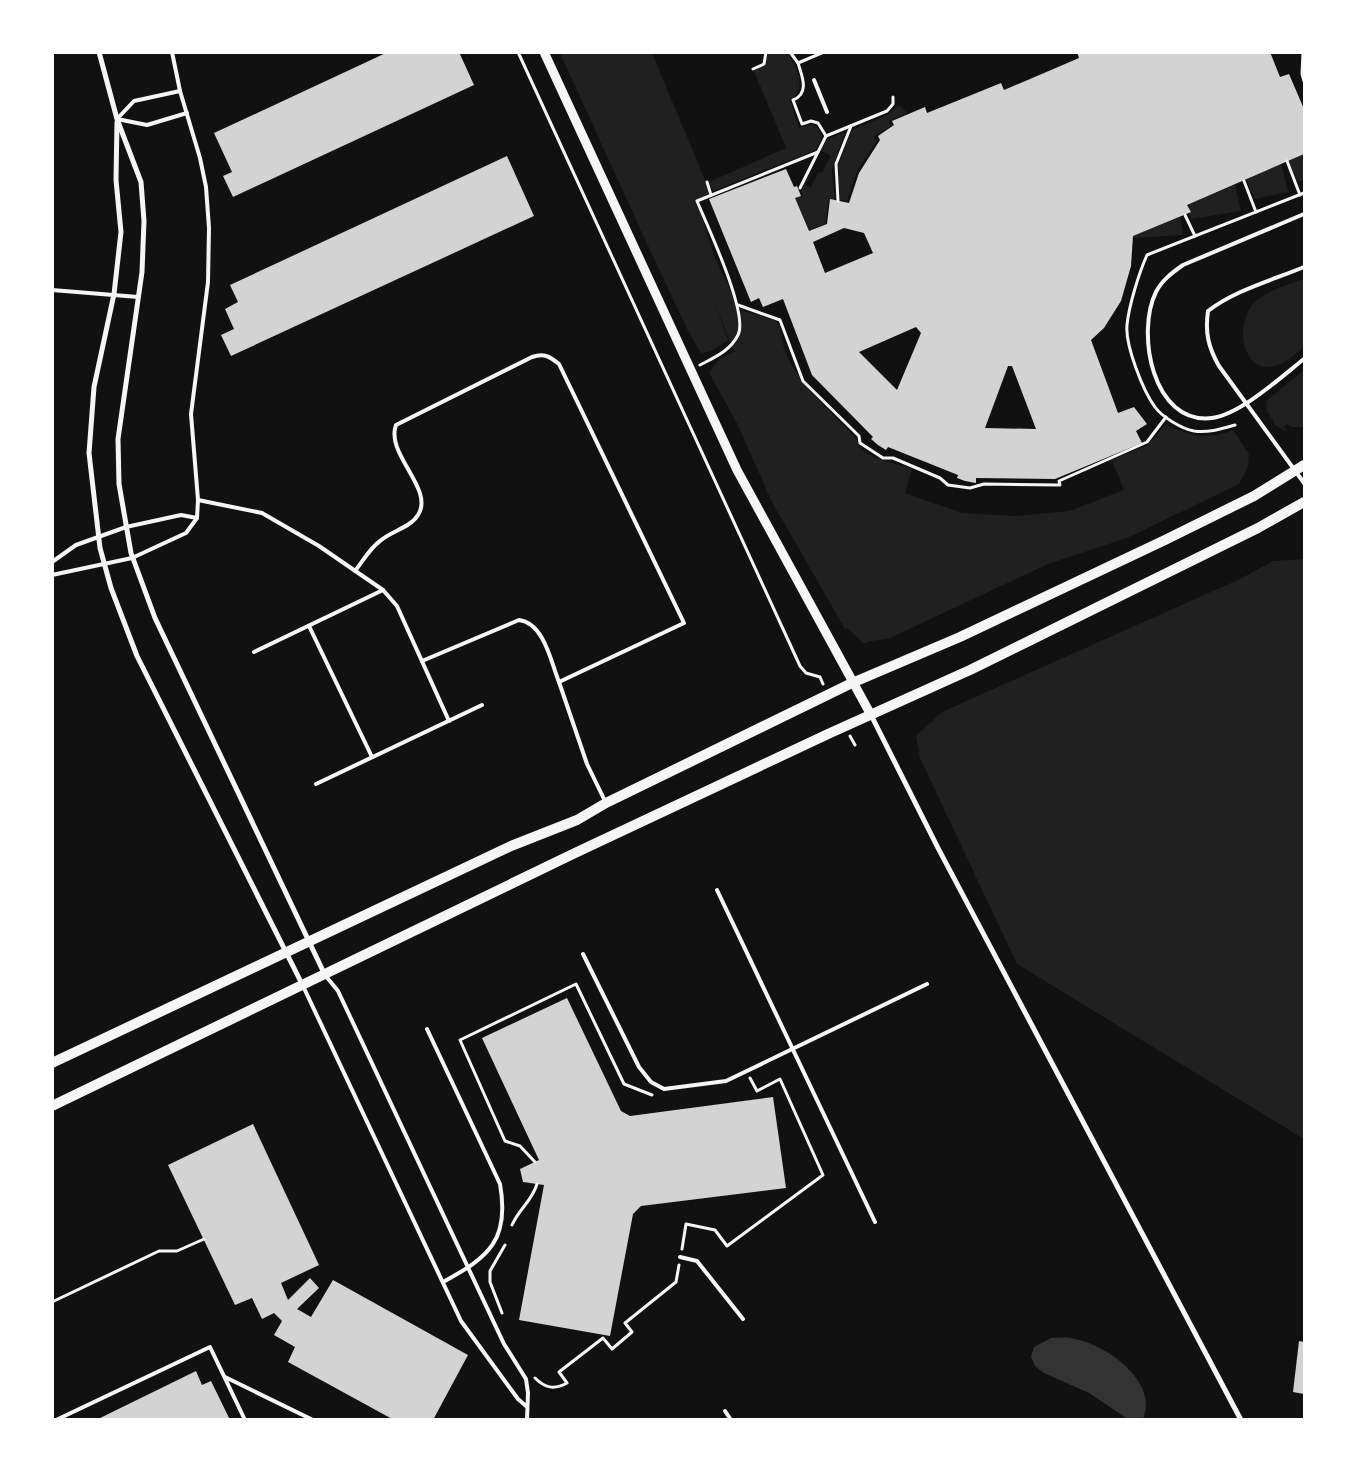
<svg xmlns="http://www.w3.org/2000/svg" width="1357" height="1472" viewBox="0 0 1357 1472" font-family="'Public Sans',sans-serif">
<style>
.green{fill:#202020}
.water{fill:#333}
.building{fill:#d3d3d3;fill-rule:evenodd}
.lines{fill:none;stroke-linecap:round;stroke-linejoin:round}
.path{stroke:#f5f5f5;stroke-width:3}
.service{stroke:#f5f5f5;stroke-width:4}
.minor{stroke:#f5f5f5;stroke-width:5}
.tertiary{stroke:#f5f5f5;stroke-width:9}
.secondary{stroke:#f5f5f5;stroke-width:10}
</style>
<rect width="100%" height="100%" fill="#111"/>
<!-- green -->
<g class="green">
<path d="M 560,53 L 652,53 L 705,180 L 709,196 L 697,201 L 714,256 L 740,310 L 774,320 L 780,326 C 783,373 821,400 850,432 C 856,438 859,448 866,453 C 881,462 897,463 912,469 L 905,493 L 962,513 L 1016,516 L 1070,511 L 1124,490 L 1112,460 L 1148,445 L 1166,424 C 1187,436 1210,440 1233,430 L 1249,454 L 1248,467 L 1239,484 L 1127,538 L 1048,564 L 890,638 C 881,641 872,639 864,644 L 847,628 L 845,629 L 771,500 L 737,423 L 709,373 L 720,358 L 734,352 L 714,301 L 728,340 L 712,351 L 701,353 L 688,331 L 643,235 Z"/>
<path d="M 768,53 L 788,53 C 797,71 808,86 790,100 L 799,128 L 812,124 L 818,128 L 822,136 L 816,150 L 713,191 L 709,182 L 786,148 L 754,71 L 765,65 Z"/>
<polygon points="897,106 901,107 907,113 889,121 891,126 874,136 877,141 858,169 847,201 840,200 838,165 852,130 887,115"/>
<polygon points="845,132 832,170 835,200 829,199 825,224 809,230 795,198 802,196 802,186 815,169 805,185 811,188 818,172 822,173 831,156 820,150 825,140"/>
<polygon points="1304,154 1304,180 1297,182 1288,160"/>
<polygon points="1281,163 1288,192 1255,199 1246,180 1250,178 1249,176"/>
<polygon points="1235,185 1241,211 1191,219 1188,204"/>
<polygon points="1180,217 1183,235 1134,238 1133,236"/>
<path d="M 1304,279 L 1304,347 C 1296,353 1286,364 1275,366 C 1241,374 1235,324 1253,304 C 1265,291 1288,285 1304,279 Z"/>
<polygon points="1304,370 1304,427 1292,427 1286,424 1284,428 1288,431 1285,431 1275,425 1268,412 1267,413 1266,401"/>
<polygon points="1304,559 1304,1139 1017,964 920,758 916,736 942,712 1240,579 1273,561"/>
</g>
<!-- water -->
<path class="water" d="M 1051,1338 C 1057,1338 1064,1337 1070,1338 C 1103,1342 1160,1381 1143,1419 L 1126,1418 L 1089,1393 L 1044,1373 L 1035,1366 L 1031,1357 L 1034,1347 Z"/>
<!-- building -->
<g class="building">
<polygon points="388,52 459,52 474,85 233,197 223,176 232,172 214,133"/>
<path d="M 1077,52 L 1270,52 L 1280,77 L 1289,74 L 1304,109 L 1304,154 L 1187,205 L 1191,212 L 1133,236 L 1131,266 L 1121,301 L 1104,328 L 1091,340 L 1118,413 L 1134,407 L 1147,424 L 1136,431 L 1142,443 L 1055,479 L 976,478 L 976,483 L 965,481 L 957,478 L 958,475 L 888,447 L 886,450 L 878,445 L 871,439 L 873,437 L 812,375 L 783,299 L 763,307 L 759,298 L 751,302 L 709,199 L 786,169 L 794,187 L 797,186 L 801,196 L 795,198 L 809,231 L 827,224 L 830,199 L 849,203 L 859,173 L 880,140 L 878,136 L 894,125 L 892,121 L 925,107 L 927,113 L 1001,83 L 1004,90 L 1079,58 ZM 844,228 L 864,233 L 873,253 L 825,273 L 813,242 ZM 916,327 L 921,333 L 897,390 L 859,352 ZM 1008,366 L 1012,366 L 1036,429 L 985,428 Z"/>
<polygon points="507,156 534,216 231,356 221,335 234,329 225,309 238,302 230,285"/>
<polygon points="567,998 621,1111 630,1116 773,1097 786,1188 641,1206 633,1214 610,1336 519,1320 544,1185 523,1182 520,1169 539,1160 482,1038"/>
<polygon points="253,1124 319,1265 281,1283 288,1300 310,1278 319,1288 297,1309 311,1317 333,1280 468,1355 433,1420 394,1420 288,1362 295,1347 274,1335 282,1321 274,1313 262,1319 252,1298 235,1305 168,1165"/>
<polygon points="1299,1341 1304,1342 1304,1394 1293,1392"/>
<polygon points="196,1371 202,1385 211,1381 230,1420 96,1420"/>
</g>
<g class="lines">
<!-- path -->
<g class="path">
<polyline points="518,52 800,666 806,673 820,677 823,684"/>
<polyline points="790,52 798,63"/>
<polyline points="1303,52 1302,74 1304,81"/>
<polyline points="753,69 764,64 766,52"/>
<polyline points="826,136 887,111 893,104 893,97"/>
<polyline points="1287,161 1300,195"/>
<polyline points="1244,181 1256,212"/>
<polyline points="707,182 711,195"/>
<polyline points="800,188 818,152"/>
<polyline points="838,201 836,164 851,126"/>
<polyline points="1185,215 1195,236"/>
<polyline points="738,305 780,320 803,381 859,436 860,443 883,458 893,458 940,478 948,485 970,488 984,484 1060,485 1059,481 1147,442 1166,417"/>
<path d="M 700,365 C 715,357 730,351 738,335 C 749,314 707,225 697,201 L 818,152 L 826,136 L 818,123 L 811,121 L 802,124 L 793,100 C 810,93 802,76 798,63 L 824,52"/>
<path d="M 1235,425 C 1221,429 1208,433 1194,431 C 1182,429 1162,417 1155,407 C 1143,391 1125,345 1127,325 C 1129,305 1139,273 1147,255 L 1304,193"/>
<polyline points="850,736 855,745"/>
<polyline points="535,1162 520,1146 505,1141 460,1040 576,984 624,1084 652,1095"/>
<path d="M 512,1225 C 519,1209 532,1201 537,1184"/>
<polyline points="682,1249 686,1224 715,1230 727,1246 823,1175 780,1079 757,1091 750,1078"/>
<polyline points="52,1302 159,1251 177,1251 204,1239"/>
<polyline points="502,1313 490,1282 490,1271 505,1245"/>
<path d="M 535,1378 C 545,1388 554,1390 567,1383 L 559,1372 L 603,1338 L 612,1349 L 632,1332 L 625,1323 L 676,1282 L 679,1265"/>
</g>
<!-- service -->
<g class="service">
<polyline points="814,80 827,112"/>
<polyline points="117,119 134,101 180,91"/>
<polyline points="117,119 147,125 187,113"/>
<path d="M 1304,214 L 1183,265 C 1173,272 1162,280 1156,292 C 1136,332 1152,425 1212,418 C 1241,414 1281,377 1304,359"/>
<path d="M 1304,267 C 1273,280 1235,290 1208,311 C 1205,332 1208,347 1219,366 L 1304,483"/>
<polyline points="52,290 138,297"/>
<polyline points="198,500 262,513 319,546 383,590 397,606 449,721"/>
<polyline points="52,562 76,545 126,527 181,515 197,518"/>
<path d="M 355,571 C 363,561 370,548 380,541 C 391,531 410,528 418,515 C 435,489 385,454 396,425 L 532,357 C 544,353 549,356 559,364 L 684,623 L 559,682 C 551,662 544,623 519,620 L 422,661"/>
<polyline points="52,575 132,558 186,533 197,518 198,500 191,414 208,282 209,228 206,187 200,158 180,91 172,52"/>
<polyline points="309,626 372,757"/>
<polyline points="254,652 383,590"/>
<polyline points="559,682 587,764 605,801"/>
<polyline points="316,784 482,705"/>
<polyline points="717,890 875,1222"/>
<polyline points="583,954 639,1067 651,1082 664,1089 726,1081 927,984"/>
<polyline points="325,975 338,991 504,1344 526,1379 528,1393 527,1420"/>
<polyline points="303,986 461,1321 518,1399 526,1406"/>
<path d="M 427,1029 L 500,1184 C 510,1240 489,1257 443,1282"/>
<polyline points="680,1257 697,1261 743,1319"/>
<polyline points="225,1377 313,1420"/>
<polyline points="725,1411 731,1420"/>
<polyline points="56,1420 210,1347 245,1420"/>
</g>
<!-- minor -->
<g class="minor">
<polyline points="99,52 117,119 141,182 144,221 142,272 118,439 119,484 131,553 155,618 324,973"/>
<polyline points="117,122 116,180 121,232 114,294 94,387 89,453 100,548 111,588 137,656 302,984"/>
<polyline points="871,715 938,848 1241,1420"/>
</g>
<!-- tertiary -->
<polyline class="tertiary" points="544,52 737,470 871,715"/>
<!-- secondary -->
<g class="secondary">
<polyline points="52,1063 511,846 577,820 606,803 852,683 960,637 1165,540 1254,496 1304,465"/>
<polyline points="52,1106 575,853 828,734 970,670 1258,528 1304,502"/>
</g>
</g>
<!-- border -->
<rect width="1357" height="1472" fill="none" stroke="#ffffff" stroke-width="108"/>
</svg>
